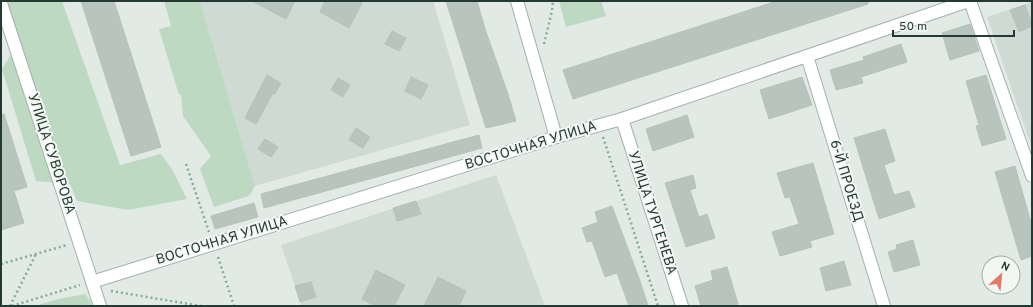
<svg xmlns="http://www.w3.org/2000/svg" width="1033" height="307" viewBox="0 0 1033 307" font-family="Overpass,sans-serif">
<style>
.built{fill:#d0dad4}
.green{fill:#bdd9c2}
.building{fill:#b7c5be;stroke:#b5c3bc}
.lines{fill:none;stroke-linecap:round;stroke-linejoin:round}
.minor-casing{stroke:#a5b1ac;stroke-width:14}
.path{stroke:#85ab9b;stroke-width:2.5;stroke-dasharray:2 3;stroke-linecap:butt}
.minor{stroke:#fff;stroke-width:12}
.labels{text-anchor:middle;dominant-baseline:central;stroke-width:4;stroke-linejoin:round;paint-order:stroke}
.street-label{font-size:14px;fill:#243931;stroke:#f2f7f4}
</style>
<rect width="100%" height="100%" fill="#e2eae6"/>
<!-- built -->
<g class="built">
<polygon points="200,1 433,1 470,125 255,186"/>
<polygon points="1032,2 1032,148 987,17"/>
<polygon points="496,175 545,306 302,306 281,245"/>
</g>
<!-- green -->
<g class="green">
<polygon points="6,1 62,1 120,165 161,154 173,171 187,199 128,210 77,201 70,184 36,181 2,69 20,40"/>
<polygon points="164,1 200,1 255,186 249,196 214,207 200,169 211,156 183,116 181,94 179,95 159,29 171,26"/>
<polygon points="559,1 601,1 606,16 566,27"/>
<polygon points="85,294 91,302 91,306 35,306 54,300"/>
</g>
<!-- building -->
<g class="building">
<polygon points="81,1 114,1 161,147 131,156"/>
<polygon points="252,1 295,1 286,19"/>
<polygon points="325,1 363,1 349,28 320,12"/>
<polygon points="446,1 477,1 485,29 508,94 516,121 486,128"/>
<polygon points="777,1 868,1 868,4 573,99 563,70"/>
<polygon points="1025,5 1032,23 1032,26 1019,32 1010,10"/>
<polygon points="970,24 979,51 950,60 942,33"/>
<polygon points="392,31 406,38 399,51 385,44"/>
<polygon points="901,44 907,62 861,77 863,83 836,90 830,70 864,60 863,57"/>
<polygon points="267,75 281,83 275,94 273,93 256,124 245,118"/>
<polygon points="986,75 1006,139 982,146 976,126 979,125 966,81"/>
<polygon points="411,77 428,85 421,99 405,91"/>
<polygon points="802,77 812,105 769,119 760,90"/>
<polygon points="338,78 350,85 343,97 331,90"/>
<polygon points="4,114 27,187 14,191 24,223 1,230 1,115"/>
<polygon points="687,115 694,137 653,151 646,129"/>
<polygon points="356,128 370,137 363,148 349,140"/>
<polygon points="885,129 895,161 884,165 894,195 909,191 915,207 879,219 854,138"/>
<polygon points="479,135 482,148 264,208 261,194"/>
<polygon points="265,139 278,147 271,157 258,149"/>
<polygon points="813,163 834,234 810,241 812,247 780,256 772,232 799,224 790,197 785,198 777,173"/>
<polygon points="1015,166 1032,226 1032,256 1021,260 995,172"/>
<polygon points="693,175 696,188 690,190 699,217 707,214 715,238 686,247 665,183"/>
<polygon points="416,201 421,214 397,221 393,208"/>
<polygon points="254,203 258,217 215,229 211,216"/>
<polygon points="612,206 640,281 648,306 629,306 617,273 605,277 592,241 587,242 582,228 598,222 595,212"/>
<polygon points="913,240 920,265 894,272 888,252 897,249 896,245"/>
<polygon points="844,261 851,285 826,291 820,268"/>
<polygon points="727,267 738,304 731,306 701,306 695,286 713,280 711,271"/>
<polygon points="376,270 405,285 394,306 375,306 362,299"/>
<polygon points="438,277 466,291 459,306 424,306"/>
<polygon points="311,282 316,297 300,302 295,286"/>
</g>
<g class="lines">
<!-- minor casing -->
<g class="minor-casing">
<g id="minor">
<polyline points="517,1 556,137"/>
<polyline points="970,1 1032,176"/>
<polyline points="1,3 100,306"/>
<polyline points="807,56 884,306"/>
<polyline points="622,119 682,306"/>
<polyline points="92,282 556,137 622,119 968,1"/>
</g>
</g>
<!-- path -->
<g class="path">
<polyline points="544,44 552,11 553,1"/>
<polyline points="603,137 658,306"/>
<polyline points="186,164 209,232"/>
<polyline points="218,257 234,306"/>
<polyline points="1,264 67,245"/>
<polyline points="111,291 201,306"/>
<polyline points="10,306 36,254"/>
<polyline points="12,306 80,285"/>
</g>
<!-- minor -->
<use href="#minor" class="minor"/>
</g>
<g class="labels">
<!-- street labels -->
<g class="street-label">
<text transform="translate(531 146) rotate(-17)">ВОСТОЧНАЯ УЛИЦА</text>
<text transform="translate(51 154) rotate(72)">УЛИЦА СУВОРОВА</text>
<text transform="translate(846 181) rotate(73)">6-Й ПРОЕЗД</text>
<text transform="translate(652 213) rotate(72)">УЛИЦА ТУРГЕНЕВА</text>
<text transform="translate(222 241) rotate(-17)">ВОСТОЧНАЯ УЛИЦА</text>
</g>
</g>
<!-- border -->
<rect width="1033" height="307" fill="none" stroke="#243931" stroke-width="4"/>
<!-- north arrow -->
<g transform="translate(1001 275) rotate(27)"><circle r="19" fill="#f2f7f4" stroke="#a0aba6"/>
<path d="M0-3L7 15L0 10L-7 15Z" fill="#e37967"/>
<text y="-6" font-size="11" font-weight="bold" text-anchor="middle" fill="#243931">N</text>
</g>
<!-- scale -->
<path d="M893 30v6h121v-6" fill="none" stroke="#243931" stroke-width="2"/>
<text x="899" y="30" font-size="12" fill="#243931" stroke="#f2f7f4" stroke-width="3" paint-order="stroke">50 m</text>
</svg>
